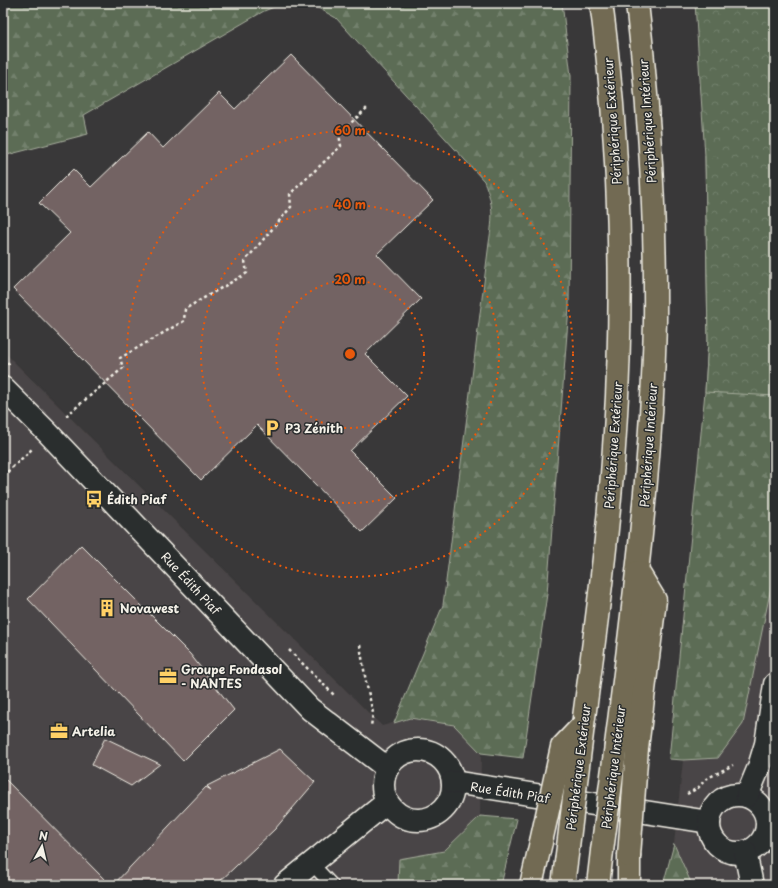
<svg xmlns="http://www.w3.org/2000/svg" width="778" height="888" viewBox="0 0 778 888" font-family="'Playpen Sans',sans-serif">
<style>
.built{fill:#4a4546}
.forest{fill:url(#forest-firs);stroke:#a8ae9e}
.park{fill:url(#park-crowns);stroke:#a8ae9e}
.building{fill:#736463;stroke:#f4f1e8}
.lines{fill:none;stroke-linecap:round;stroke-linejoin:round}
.lane-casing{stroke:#f4f1e8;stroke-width:15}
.street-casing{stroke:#f4f1e8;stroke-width:25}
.secondary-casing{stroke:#f4f1e8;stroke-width:25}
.highway-casing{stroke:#f4f1e8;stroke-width:25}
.path{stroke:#f4f1e8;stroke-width:2.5;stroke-dasharray:3 3;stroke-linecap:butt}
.lane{stroke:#2a2d2e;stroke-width:12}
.street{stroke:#2a2d2e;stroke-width:22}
.secondary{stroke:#2a2d2e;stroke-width:22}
.highway{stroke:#726b52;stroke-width:22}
.highway-bridge-casing{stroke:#f4f1e8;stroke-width:25;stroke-linecap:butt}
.highway-bridge{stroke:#726b52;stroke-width:22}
.ring{fill:none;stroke:#e8590c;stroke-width:2;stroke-dasharray:2 4}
.labels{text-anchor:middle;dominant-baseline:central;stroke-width:3;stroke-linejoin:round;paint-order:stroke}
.street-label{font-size:12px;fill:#f4f1e8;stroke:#2a2d2e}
.poi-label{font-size:12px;font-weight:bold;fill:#f4f1e8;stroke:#2a2d2e;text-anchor:start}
.centre{fill:#e8590c;stroke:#2a2d2e;stroke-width:2}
.ring-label{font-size:12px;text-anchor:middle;font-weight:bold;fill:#e8590c;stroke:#2a2d2e;stroke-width:3;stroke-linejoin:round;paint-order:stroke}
</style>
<defs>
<pattern id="forest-firs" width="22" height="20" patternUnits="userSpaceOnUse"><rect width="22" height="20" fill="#5b6c54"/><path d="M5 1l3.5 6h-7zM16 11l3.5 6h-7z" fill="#73816d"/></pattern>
<pattern id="park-crowns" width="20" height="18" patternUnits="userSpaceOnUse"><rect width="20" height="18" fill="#5b6c54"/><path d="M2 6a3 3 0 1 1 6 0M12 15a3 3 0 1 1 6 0" fill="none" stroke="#73816d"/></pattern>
</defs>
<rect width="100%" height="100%" fill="#393839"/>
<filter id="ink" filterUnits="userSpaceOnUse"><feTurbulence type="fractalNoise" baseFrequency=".025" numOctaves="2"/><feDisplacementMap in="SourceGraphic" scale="8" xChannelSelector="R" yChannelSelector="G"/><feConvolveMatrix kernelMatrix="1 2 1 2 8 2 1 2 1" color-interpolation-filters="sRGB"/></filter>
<g filter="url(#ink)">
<!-- built -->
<g class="built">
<polygon points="3,351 382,726 410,718 454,725 481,753 480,816 444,851 399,859 398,885 3,885"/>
<polygon points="775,568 775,885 692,885 674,844 683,760 718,758 773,580"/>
</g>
<!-- forest -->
<g class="forest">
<polygon points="3,3 284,3 264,11 84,115 88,134 3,156"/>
<path d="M 303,3 L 562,3 L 571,76 L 569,307 L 547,594 L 523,758 L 481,753 L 454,725 L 410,718 L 394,723 L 443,605 L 489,243 C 493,216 494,206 484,181 L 336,18 L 313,5 Z"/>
<polygon points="775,3 775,568 743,724 718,758 683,760 669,759 705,392 708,340 705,156"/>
<polygon points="480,816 517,819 501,885 398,885 399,859 444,851"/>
<polygon points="674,844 692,885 663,885"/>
</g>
<!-- park -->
<polygon class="park" points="695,3 775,3 775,396 705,392 708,340 705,156"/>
<!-- building -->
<g class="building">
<polygon points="291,55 433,200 377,254 421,299 365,354 407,396 350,451 397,498 362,532 257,425 201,480 13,289 70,233 39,203 73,169 91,187 148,132 163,148 219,93 235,109"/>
<polygon points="81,545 190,654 234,710 183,761 28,599"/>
<polygon points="105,738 160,764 131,786 92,765"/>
<polygon points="280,749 315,782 275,829 216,885 113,885 206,787 211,790 207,786"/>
<polygon points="3,777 110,885 3,885"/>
</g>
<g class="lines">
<!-- lane casing -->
<g class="lane-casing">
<polyline id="lane" points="311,863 332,885"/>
</g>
<!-- street casing -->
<g class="street-casing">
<polyline id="street" points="285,885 387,802"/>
</g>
<!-- secondary casing -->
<g class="secondary-casing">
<g id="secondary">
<polyline points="3,388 48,433 310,709 387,768"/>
<circle cx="418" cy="785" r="35"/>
<polyline points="453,782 709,822"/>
<circle cx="738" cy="824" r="29"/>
<polyline points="747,796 759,767 766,744 775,684"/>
<polyline points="745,852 752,885"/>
</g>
</g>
<!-- highway casing -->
<g class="highway-casing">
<g id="highway">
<path d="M 583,725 C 596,628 609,530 615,432 C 622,323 621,213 612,104 C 609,71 606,37 601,3"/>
<path d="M 616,745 C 634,604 652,463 655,321 C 656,214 649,108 637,3"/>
<polyline points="637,748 655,600 638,572"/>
<polyline points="531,885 541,842"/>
<polyline points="563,885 568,847"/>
<polyline points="598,885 602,851"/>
<polyline points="629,885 629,856"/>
</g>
</g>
<!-- path -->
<g class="path">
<polyline points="3,358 10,365"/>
<polyline points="66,416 123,368 120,358 184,321 185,309 247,273 245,261 291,207 290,194 341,146 339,134 367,108"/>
<polyline points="3,476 32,449"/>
<polyline points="360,645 366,682 373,713 371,726"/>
<polyline points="289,650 335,696"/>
<polyline points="687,794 698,788 706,779 733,765"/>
</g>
<!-- lane -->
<use href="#lane" class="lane"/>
<!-- street -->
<use href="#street" class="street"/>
<!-- secondary -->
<use href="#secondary" class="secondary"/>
<!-- highway -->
<use href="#highway" class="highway"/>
<!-- highway-bridge casing -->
<g class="highway-bridge-casing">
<g id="highway-bridge">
<polyline points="541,842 562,747 583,725"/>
<polyline points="568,847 583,725"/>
<polyline points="602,851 616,745"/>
<polyline points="629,856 637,748"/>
</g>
</g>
<!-- highway-bridge -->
<use href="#highway-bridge" class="highway-bridge"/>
</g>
</g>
<!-- distance rings -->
<g class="ring">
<circle cx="350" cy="354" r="74"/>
<circle cx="350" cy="354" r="149"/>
<circle cx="350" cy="354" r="223"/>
</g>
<!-- icons -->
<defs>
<g id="parking-bare" transform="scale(1.38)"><path d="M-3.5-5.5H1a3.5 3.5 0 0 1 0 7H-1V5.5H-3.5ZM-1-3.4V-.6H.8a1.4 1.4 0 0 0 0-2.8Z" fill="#ffd166" stroke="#2a2d2e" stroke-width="2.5" paint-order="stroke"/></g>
<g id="bus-bare" transform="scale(1.38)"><path d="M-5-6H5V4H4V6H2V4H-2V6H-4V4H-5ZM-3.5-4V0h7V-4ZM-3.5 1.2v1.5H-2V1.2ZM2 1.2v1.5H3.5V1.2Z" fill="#ffd166" stroke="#2a2d2e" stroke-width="2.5" paint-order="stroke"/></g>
<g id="building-bare" transform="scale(1.38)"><path d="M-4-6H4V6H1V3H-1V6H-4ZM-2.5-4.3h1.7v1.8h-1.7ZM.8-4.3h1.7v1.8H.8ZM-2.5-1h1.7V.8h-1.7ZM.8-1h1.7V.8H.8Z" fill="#ffd166" stroke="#2a2d2e" stroke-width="2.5" paint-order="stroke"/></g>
<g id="office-bare" transform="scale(1.38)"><path d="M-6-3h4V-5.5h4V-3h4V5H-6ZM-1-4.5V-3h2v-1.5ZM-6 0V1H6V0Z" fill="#ffd166" stroke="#2a2d2e" stroke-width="2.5" paint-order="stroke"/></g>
</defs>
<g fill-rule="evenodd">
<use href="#parking-bare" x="272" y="428"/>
<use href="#bus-bare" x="94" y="499"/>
<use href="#building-bare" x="107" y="608"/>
<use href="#office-bare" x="168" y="676"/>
<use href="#office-bare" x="59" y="731"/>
</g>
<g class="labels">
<!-- street labels -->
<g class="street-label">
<text transform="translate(612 121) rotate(-94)">Périphérique Extérieur</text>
<text transform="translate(647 121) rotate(-94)">Périphérique Intérieur</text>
<text transform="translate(613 445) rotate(-86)">Périphérique Extérieur</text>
<text transform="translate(648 445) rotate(-86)">Périphérique Intérieur</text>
<text transform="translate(191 583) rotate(47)">Rue Édith Piaf</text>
<text transform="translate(578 767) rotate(-83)">Périphérique Extérieur</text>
<text transform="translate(613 767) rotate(-83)">Périphérique Intérieur</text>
<text transform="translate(510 792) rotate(9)">Rue Édith Piaf</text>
</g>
<!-- poi labels -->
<g class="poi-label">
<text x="285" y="428">P3 Zénith</text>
<text x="107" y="499">Édith Piaf</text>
<text x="120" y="608">Novawest</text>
<text x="181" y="669">Groupe Fondasol<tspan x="181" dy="14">- NANTES</tspan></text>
<text x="72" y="731">Artelia</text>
</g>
</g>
<circle cx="350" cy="354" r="6" class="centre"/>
<g class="ring-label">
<text x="350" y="135">60 m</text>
<text x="350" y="209">40 m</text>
<text x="350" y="284">20 m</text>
</g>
<!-- margin -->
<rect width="778" height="888" fill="none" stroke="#2a2d2e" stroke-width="16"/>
<rect x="8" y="8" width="762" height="872" fill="none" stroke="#f4f1e8" stroke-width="1.5" filter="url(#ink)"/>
<!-- north arrow -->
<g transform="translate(42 846) rotate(8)" stroke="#2a2d2e" stroke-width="3" paint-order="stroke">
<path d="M0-3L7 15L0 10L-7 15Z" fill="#f4f1e8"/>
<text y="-6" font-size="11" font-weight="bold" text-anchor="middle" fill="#f4f1e8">N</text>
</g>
</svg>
